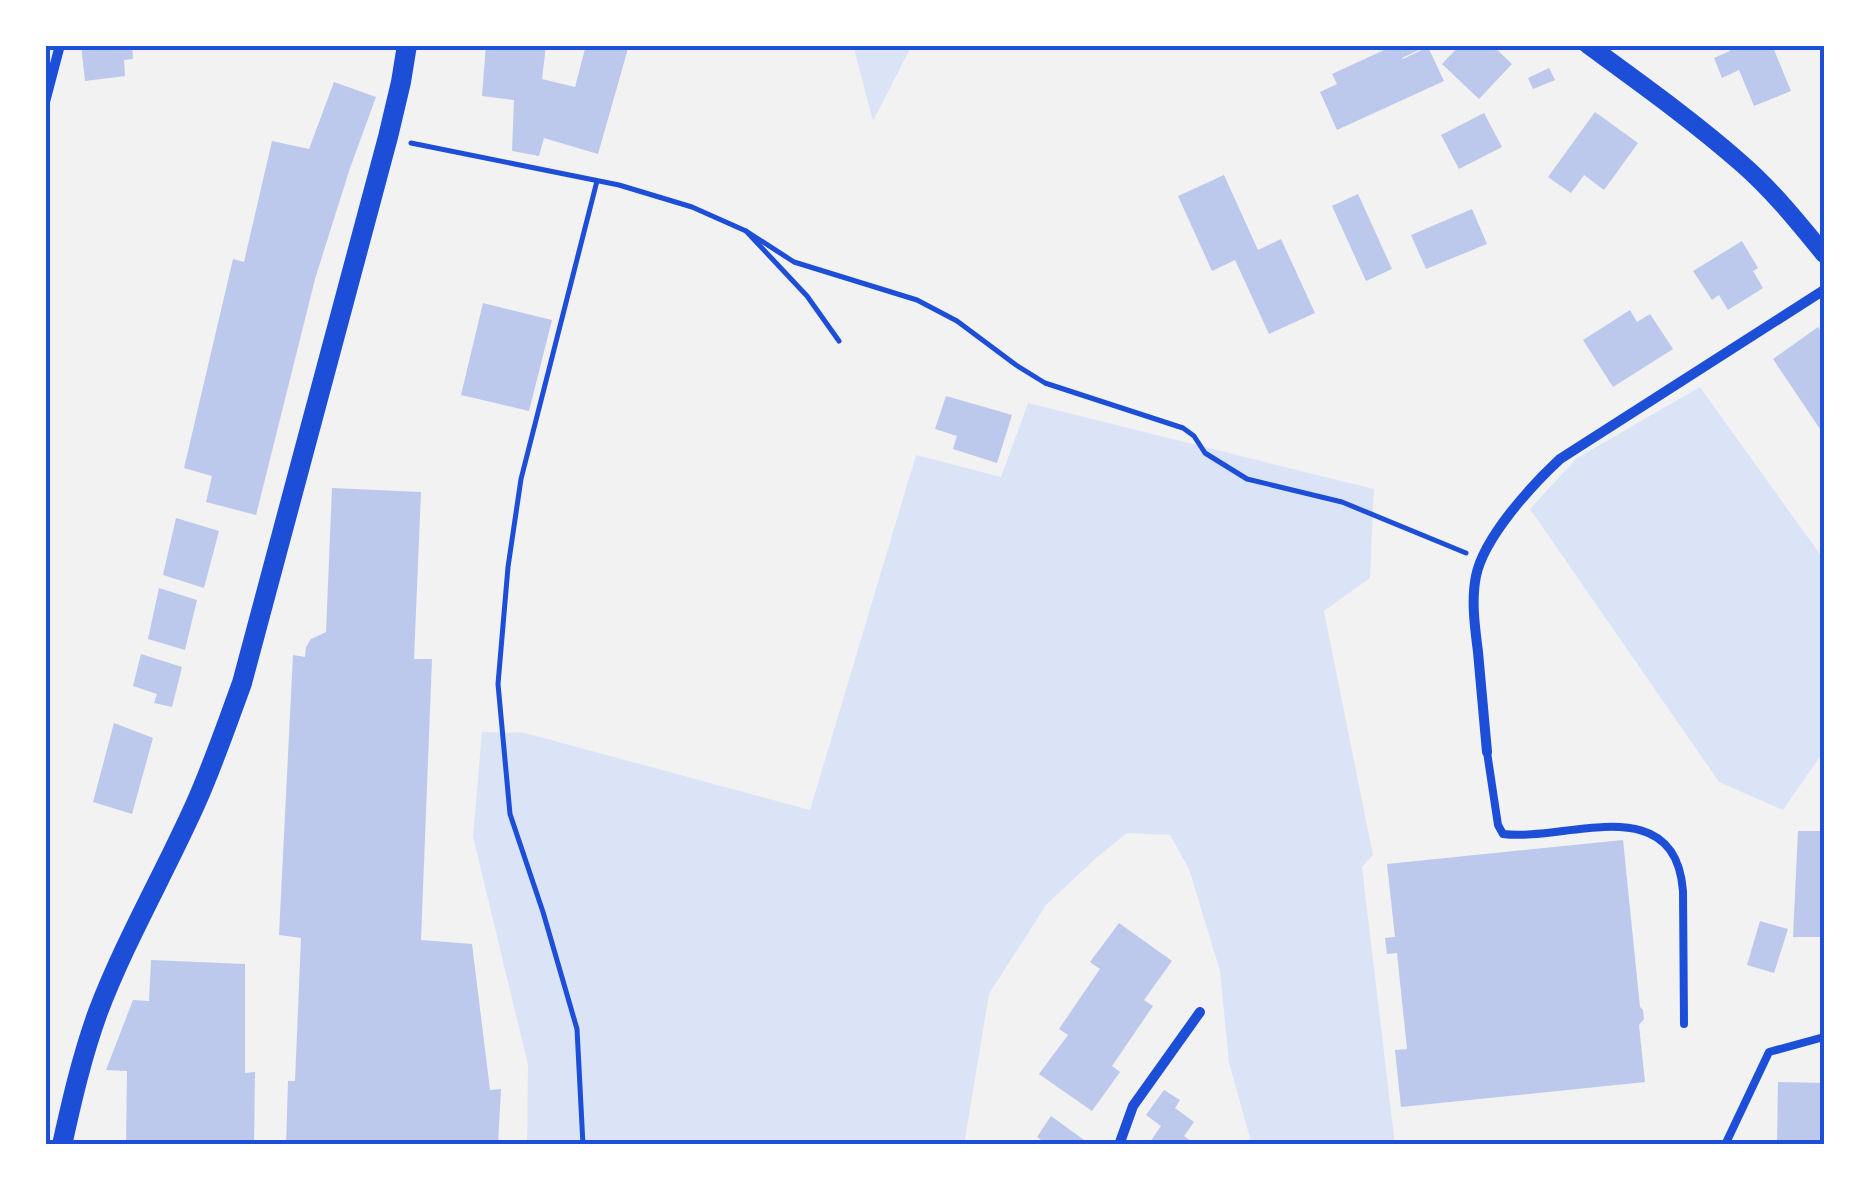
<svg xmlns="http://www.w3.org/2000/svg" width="1869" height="1190" viewBox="0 0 1869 1190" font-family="Raleway,sans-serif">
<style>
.green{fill:#dbe4f7}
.building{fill:#bdc9ec}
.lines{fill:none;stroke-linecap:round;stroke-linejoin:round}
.path{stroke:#1d4ed8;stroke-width:5}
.service{stroke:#1d4ed8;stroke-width:8}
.minor{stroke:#1d4ed8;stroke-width:10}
.tertiary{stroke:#1d4ed8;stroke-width:18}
.secondary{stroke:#1d4ed8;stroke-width:20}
.neatline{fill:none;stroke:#1d4ed8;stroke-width:4}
</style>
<rect width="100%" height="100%" fill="#f2f2f2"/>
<!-- green -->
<g class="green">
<polygon points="853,45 912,45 873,121"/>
<polygon points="1700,387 1822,557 1822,754 1783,810 1719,782 1530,509 1577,458"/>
<polygon points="1028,403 1374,489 1370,578 1324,611 1373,855 1362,867 1395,1145 1252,1145 1229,1063 1220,971 1189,869 1170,835 1127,833 1095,859 1046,905 989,994 964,1145 527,1145 528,1065 473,837 482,732 525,733 810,810 916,455 1001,477"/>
</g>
<!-- building -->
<g class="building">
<polygon points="81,45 132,45 133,59 124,60 125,76 85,81"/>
<polygon points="486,45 546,45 542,79 575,87 586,45 629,45 598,154 544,138 539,156 512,151 514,100 482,96"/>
<polygon points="1395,45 1429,45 1402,58 1403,59 1428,47 1444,81 1337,130 1320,92 1337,84 1332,74"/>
<polygon points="1460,45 1492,45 1512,64 1479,99 1442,64"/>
<polygon points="1734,45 1772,45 1791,91 1754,106 1739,70 1722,78 1714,58 1730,51 1729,47"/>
<polygon points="1549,68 1555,80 1533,89 1528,78"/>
<polygon points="334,82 376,97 350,168 315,279 256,515 206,502 212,476 184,468 233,259 244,262 272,141 309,149"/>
<polygon points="1595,112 1638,143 1604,190 1584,175 1571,193 1548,177"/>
<polygon points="1484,113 1502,147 1459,169 1441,135"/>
<polygon points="1224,175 1258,250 1281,239 1315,313 1269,334 1235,260 1212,271 1178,196"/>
<polygon points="1358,194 1392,269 1366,281 1332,206"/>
<polygon points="1472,209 1487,244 1426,269 1411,235"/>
<polygon points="1742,241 1758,268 1753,271 1763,288 1728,310 1719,295 1712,300 1693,271"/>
<polygon points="483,303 552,320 529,411 461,395"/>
<polygon points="1630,310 1637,322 1650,314 1673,349 1613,387 1583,340"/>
<polygon points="1818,327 1824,336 1824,435 1773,359"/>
<polygon points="946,396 1012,415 997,463 953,449 957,436 935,429"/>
<polygon points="332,488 421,492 414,659 432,659 421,940 472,944 490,1090 501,1089 498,1145 286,1145 288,1081 295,1081 301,938 279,935 293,655 305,657 306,647 311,639 326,632"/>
<polygon points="176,518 219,531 204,588 163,575"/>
<polygon points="159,588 197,600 185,650 148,639"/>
<polygon points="141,654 182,667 172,707 154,703 157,694 133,686"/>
<polygon points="114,723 153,738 132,814 93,802"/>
<polygon points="1798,831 1824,831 1824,937 1793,937"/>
<polygon points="1623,840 1640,1007 1643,1010 1644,1019 1639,1025 1645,1082 1401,1107 1395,1050 1407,1049 1397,953 1387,954 1385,938 1395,937 1387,864"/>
<polygon points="1760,921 1788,929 1774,973 1747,965"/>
<polygon points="1119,923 1172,961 1144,1000 1153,1006 1112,1066 1120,1072 1092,1111 1039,1074 1068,1035 1059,1029 1100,969 1090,962"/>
<polygon points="151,960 245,964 245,1073 255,1072 254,1145 126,1145 127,1071 106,1070 133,1000 149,1001"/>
<polygon points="1778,1082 1824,1083 1824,1145 1777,1145"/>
<polygon points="1164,1090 1180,1100 1175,1108 1194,1122 1184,1136 1197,1145 1148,1145 1161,1126 1146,1115"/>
<polygon points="1051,1116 1091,1145 1048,1145 1037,1137"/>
</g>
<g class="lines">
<!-- path -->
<g class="path">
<polyline points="411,143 619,185 692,207 746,231 807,296 839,341"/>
<polyline points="746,231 794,262 917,300 957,321 1016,365 1045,383 1183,428 1194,436 1205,453 1247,479 1342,502 1466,553"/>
<polyline points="583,1145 577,1029 543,912 510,814 498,684 508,567 521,479 597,181"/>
</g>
<!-- service -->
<g class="service">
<path d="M 1487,752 L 1498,825 L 1503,834 C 1565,842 1675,788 1683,891 L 1684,1024"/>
<polyline points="1725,1145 1769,1052 1824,1037"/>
</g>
<!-- minor -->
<g class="minor">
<polyline points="45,102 60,45"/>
<path d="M 1487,752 C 1484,719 1481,686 1478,652 C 1475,628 1471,601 1476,576 C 1484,537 1532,485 1560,459 L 1824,290"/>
<polyline points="1119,1145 1133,1106 1200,1012"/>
</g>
<!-- tertiary -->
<path class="tertiary" d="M 1588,45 C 1640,83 1692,120 1741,163 C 1772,190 1798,222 1824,254"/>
<!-- secondary -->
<path class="secondary" d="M 62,1145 C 72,1100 82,1056 98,1012 C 125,941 164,874 195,805 C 213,765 227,724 242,683 L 388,137 L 401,82 L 407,45"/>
</g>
<!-- border -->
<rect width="1869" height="1190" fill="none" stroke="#ffffff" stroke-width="95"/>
<rect x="48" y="48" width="1774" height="1094" class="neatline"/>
</svg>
